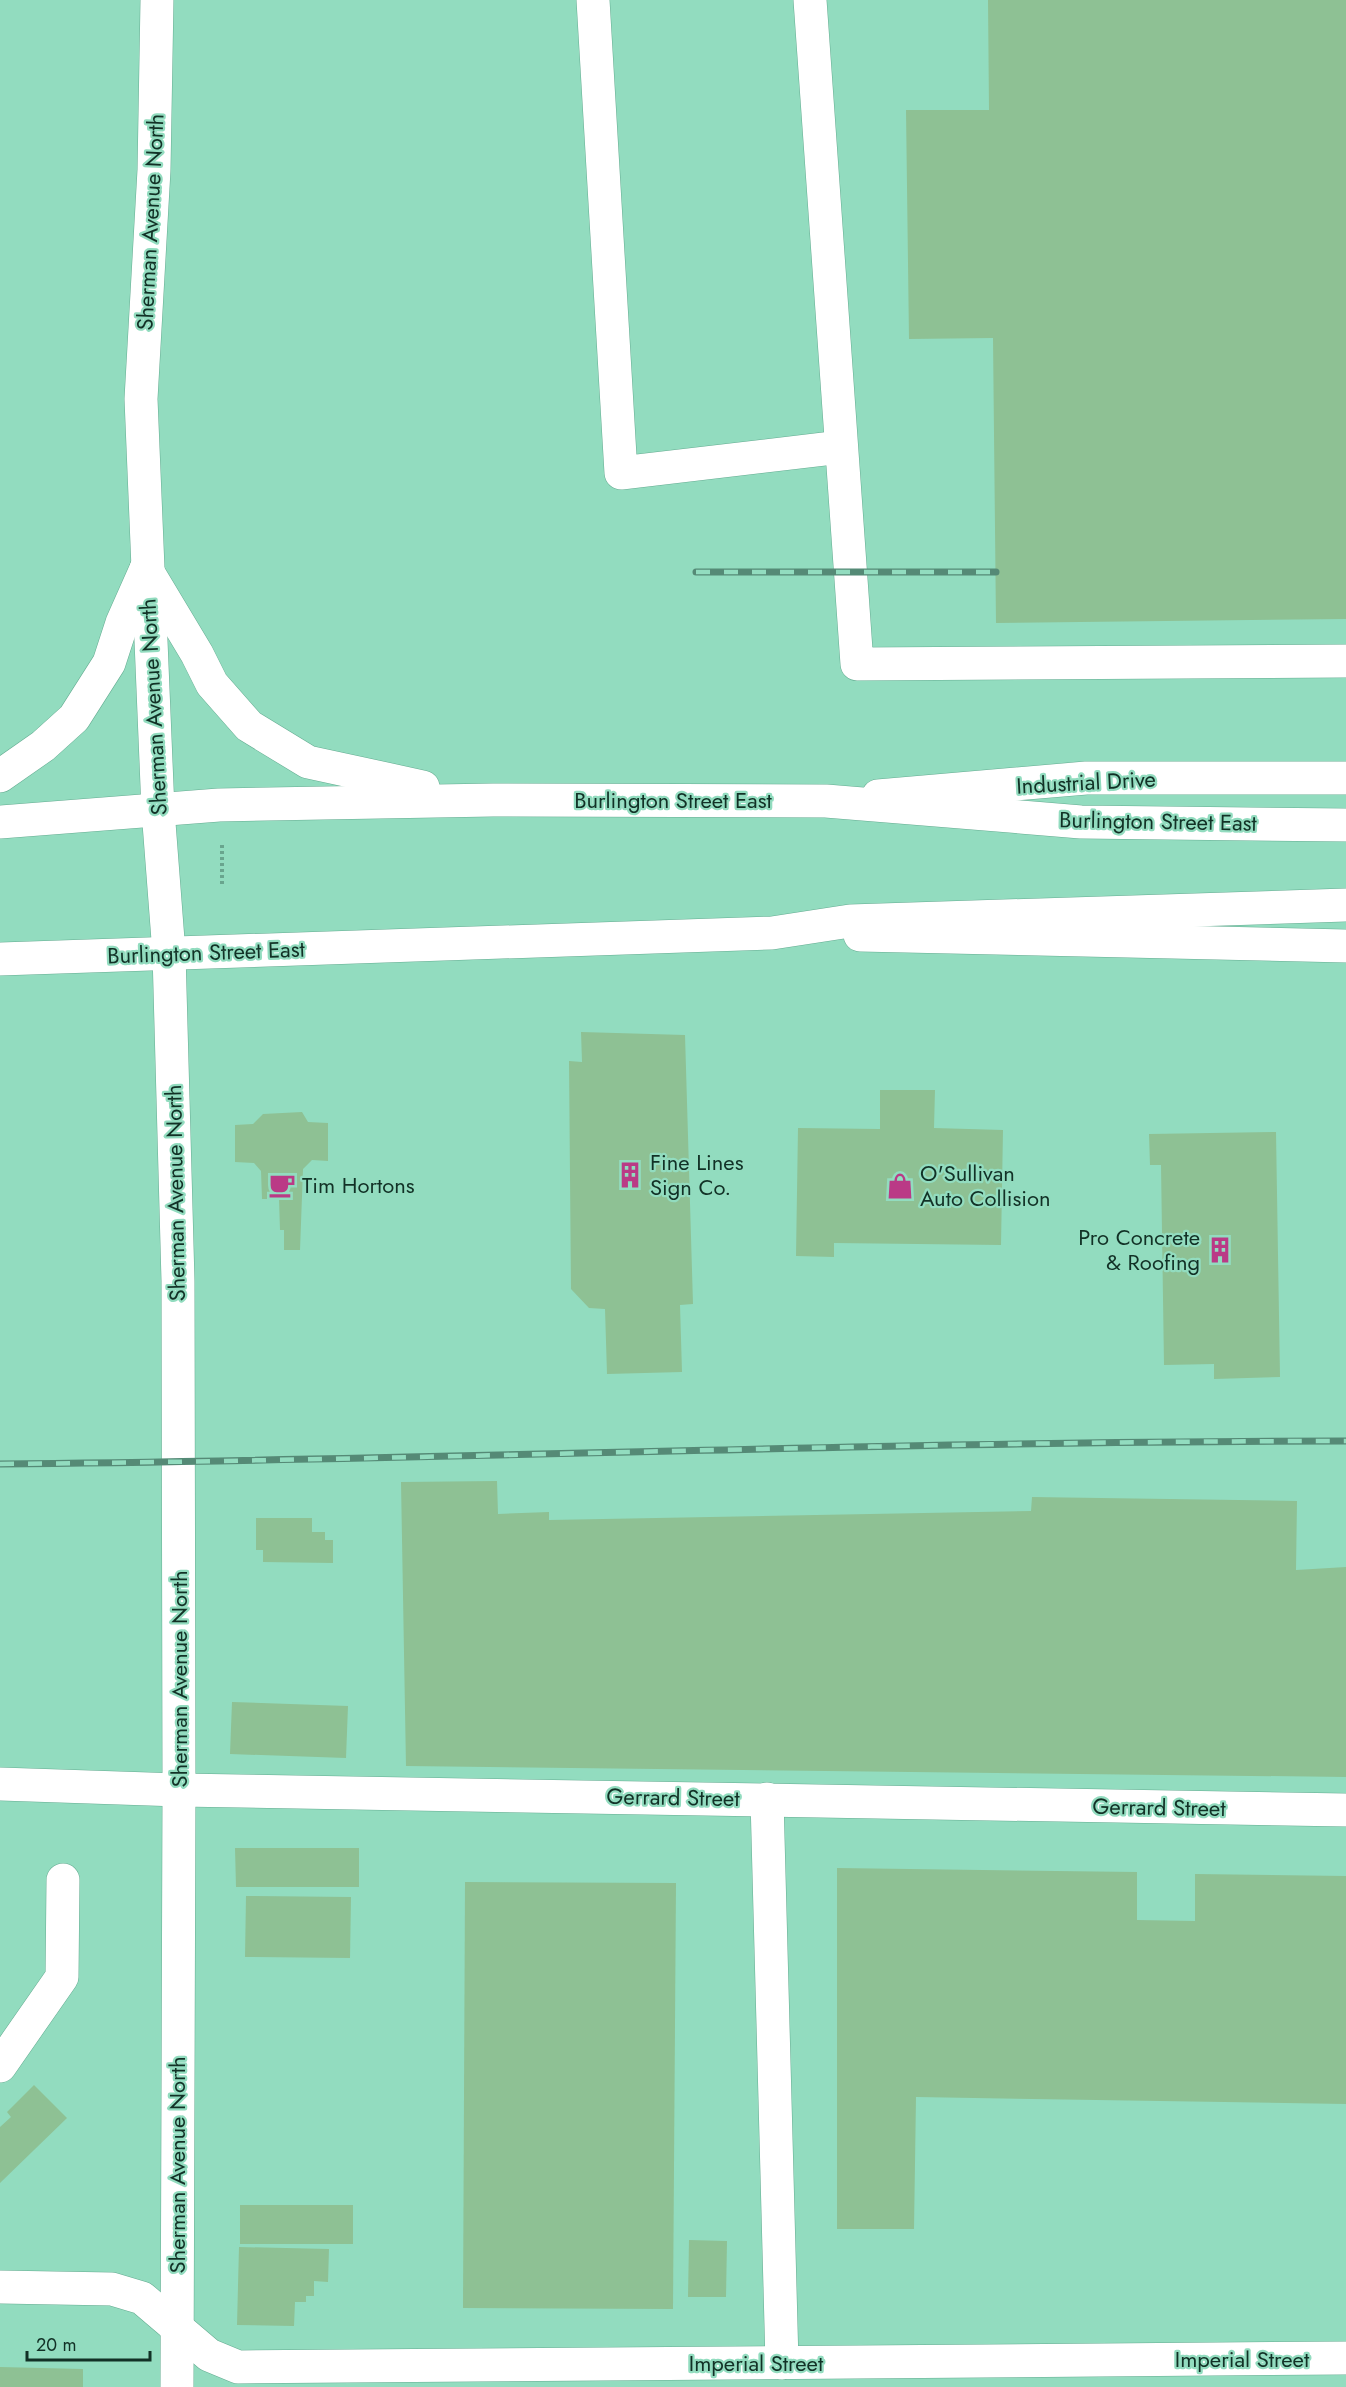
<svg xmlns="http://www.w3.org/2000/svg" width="1346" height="2387" viewBox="0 0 1346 2387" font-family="Jost,sans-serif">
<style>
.building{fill:#8ec194}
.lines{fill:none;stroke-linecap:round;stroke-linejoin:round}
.minor-casing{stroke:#64ac91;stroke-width:34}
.major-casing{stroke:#64ac91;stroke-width:34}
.path{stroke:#69a58e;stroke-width:4;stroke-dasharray:3 3;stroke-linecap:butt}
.minor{stroke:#fff;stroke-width:33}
.major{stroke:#fff;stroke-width:33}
.rail-casing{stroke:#558a76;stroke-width:7}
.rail{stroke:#92dcbf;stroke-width:4.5;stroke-dasharray:14;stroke-linecap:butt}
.labels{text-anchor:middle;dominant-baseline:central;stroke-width:4.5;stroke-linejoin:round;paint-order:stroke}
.street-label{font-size:22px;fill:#123126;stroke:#92dcbf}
.poi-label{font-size:22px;fill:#123126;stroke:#92dcbf;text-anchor:start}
</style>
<rect width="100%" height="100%" fill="#92dcbf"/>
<!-- building -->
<g class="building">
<polygon points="988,0 1346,0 1346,619 996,623 993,338 909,339 906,110 989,110"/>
<polygon points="581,1032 685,1035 693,1304 680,1305 682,1372 607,1374 605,1309 589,1308 571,1289 569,1061 582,1062"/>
<polygon points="880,1090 935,1090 934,1128 1003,1130 1001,1245 834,1243 834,1257 796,1256 798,1128 880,1129"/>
<polygon points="302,1112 308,1122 328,1123 328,1161 312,1160 303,1169 300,1250 284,1250 284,1230 280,1230 279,1199 262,1199 261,1171 254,1163 235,1162 235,1125 253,1124 263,1114"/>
<polygon points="1276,1132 1280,1377 1214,1379 1214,1364 1164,1365 1161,1165 1150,1165 1149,1134"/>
<polygon points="497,1481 498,1514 549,1512 549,1520 1031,1511 1032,1497 1297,1501 1296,1570 1346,1567 1346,1777 406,1766 401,1482"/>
<polygon points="256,1518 312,1518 312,1532 325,1532 325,1540 333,1540 333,1563 263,1562 263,1550 256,1550"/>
<polygon points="232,1702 348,1706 346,1758 230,1754"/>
<polygon points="235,1848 359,1848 359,1887 236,1887"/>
<polygon points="837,1868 1137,1872 1137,1920 1195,1921 1195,1874 1346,1876 1346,2104 916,2097 914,2229 837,2229"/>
<polygon points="465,1882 676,1883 673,2309 463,2308"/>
<polygon points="246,1896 351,1897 350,1958 245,1957"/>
<polygon points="34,2085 67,2118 0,2183 0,2127 11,2117 7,2112"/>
<rect x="240" y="2205" width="113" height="39"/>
<polygon points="689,2240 727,2241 726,2297 688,2297"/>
<polygon points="239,2247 329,2249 328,2282 314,2281 314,2296 306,2296 306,2302 295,2302 294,2326 237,2325"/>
<polygon points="0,2367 83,2369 83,2387 0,2387"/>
</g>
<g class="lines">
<!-- minor casing -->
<g class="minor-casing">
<g id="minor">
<polyline points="157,0 154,170 141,399 158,810"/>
<polyline points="593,0 621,473 841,447"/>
<polyline points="810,0 857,664 1346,661"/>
<polyline points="878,796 1086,778 1346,778"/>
<polyline points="860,935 1346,946"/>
<polyline points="0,1784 179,1790 1346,1810"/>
<polyline points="767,1799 782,2363"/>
<polyline points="0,2066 62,1977 63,1880"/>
<polyline points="0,2287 112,2289 142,2298 209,2355 238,2367 1346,2358"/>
</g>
</g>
<!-- major casing -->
<g class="major-casing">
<g id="major">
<polyline points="146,569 197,654 212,684 249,726 308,762 423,787"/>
<polyline points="0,776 43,746 74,718 109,663 122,623 146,569"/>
<polyline points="158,810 169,953 178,1281 179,1790 177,2387"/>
<polyline points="0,822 219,805 493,800 826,801 1081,822 1346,825"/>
<polyline points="0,959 772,933 850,921 1346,905"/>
</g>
</g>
<!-- path -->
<polyline class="path" points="222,884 222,842"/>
<!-- minor -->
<use href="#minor" class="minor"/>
<!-- major -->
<use href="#major" class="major"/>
<!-- rail casing -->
<g class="rail-casing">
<g id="rail">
<polyline points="696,572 996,572"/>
<path d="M 0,1464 C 449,1460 897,1441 1346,1441"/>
</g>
</g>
<!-- rail -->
<use href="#rail" class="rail"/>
</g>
<!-- icons -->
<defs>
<g id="building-bare" transform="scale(2.07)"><path d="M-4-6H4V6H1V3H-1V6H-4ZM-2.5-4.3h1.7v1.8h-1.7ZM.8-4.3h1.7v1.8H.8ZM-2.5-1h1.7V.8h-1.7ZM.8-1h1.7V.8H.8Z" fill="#ba3a86" stroke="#92dcbf" stroke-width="2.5" paint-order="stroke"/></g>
<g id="cafe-bare" transform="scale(2.07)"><path d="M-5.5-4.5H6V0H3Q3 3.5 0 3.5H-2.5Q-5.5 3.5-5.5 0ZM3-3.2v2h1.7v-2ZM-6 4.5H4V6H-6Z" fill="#ba3a86" stroke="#92dcbf" stroke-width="2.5" paint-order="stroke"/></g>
<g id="shop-bare" transform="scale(2.07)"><path d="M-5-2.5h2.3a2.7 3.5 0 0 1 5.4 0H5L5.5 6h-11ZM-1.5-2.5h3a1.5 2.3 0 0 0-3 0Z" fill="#ba3a86" stroke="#92dcbf" stroke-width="2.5" paint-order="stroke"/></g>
</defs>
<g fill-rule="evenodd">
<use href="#building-bare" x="630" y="1175"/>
<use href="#cafe-bare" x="282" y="1185"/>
<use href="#shop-bare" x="900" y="1186"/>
<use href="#building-bare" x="1220" y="1250"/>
</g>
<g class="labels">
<!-- street labels -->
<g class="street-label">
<text transform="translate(150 222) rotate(-87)">Sherman Avenue North</text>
<text transform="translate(153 707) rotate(-93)">Sherman Avenue North</text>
<text transform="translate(1086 782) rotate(-3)">Industrial Drive</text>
<text x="673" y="800">Burlington Street East</text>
<text transform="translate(1158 821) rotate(1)">Burlington Street East</text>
<text transform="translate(206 952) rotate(-2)">Burlington Street East</text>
<text transform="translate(175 1193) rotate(-91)">Sherman Avenue North</text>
<text transform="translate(179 1679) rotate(-90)">Sherman Avenue North</text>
<text transform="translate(673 1797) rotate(1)">Gerrard Street</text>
<text transform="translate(1159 1807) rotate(1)">Gerrard Street</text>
<text transform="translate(177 2165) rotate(-90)">Sherman Avenue North</text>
<text x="1242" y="2359">Imperial Street</text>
<text x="756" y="2363">Imperial Street</text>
</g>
<!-- poi labels -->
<g class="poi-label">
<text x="650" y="1162">Fine Lines<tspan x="650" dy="25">Sign Co.</tspan></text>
<text x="920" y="1173">O'Sullivan<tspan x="920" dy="25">Auto Collision</tspan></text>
<text x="302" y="1185">Tim Hortons</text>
<text x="1200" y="1237" text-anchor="end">Pro Concrete<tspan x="1200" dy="25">&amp; Roofing</tspan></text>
</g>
</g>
<!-- scale -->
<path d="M27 2351v9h123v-9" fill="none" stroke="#123126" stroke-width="3"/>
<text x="36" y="2351" font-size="18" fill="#123126" stroke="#92dcbf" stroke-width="4.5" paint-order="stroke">20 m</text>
</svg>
